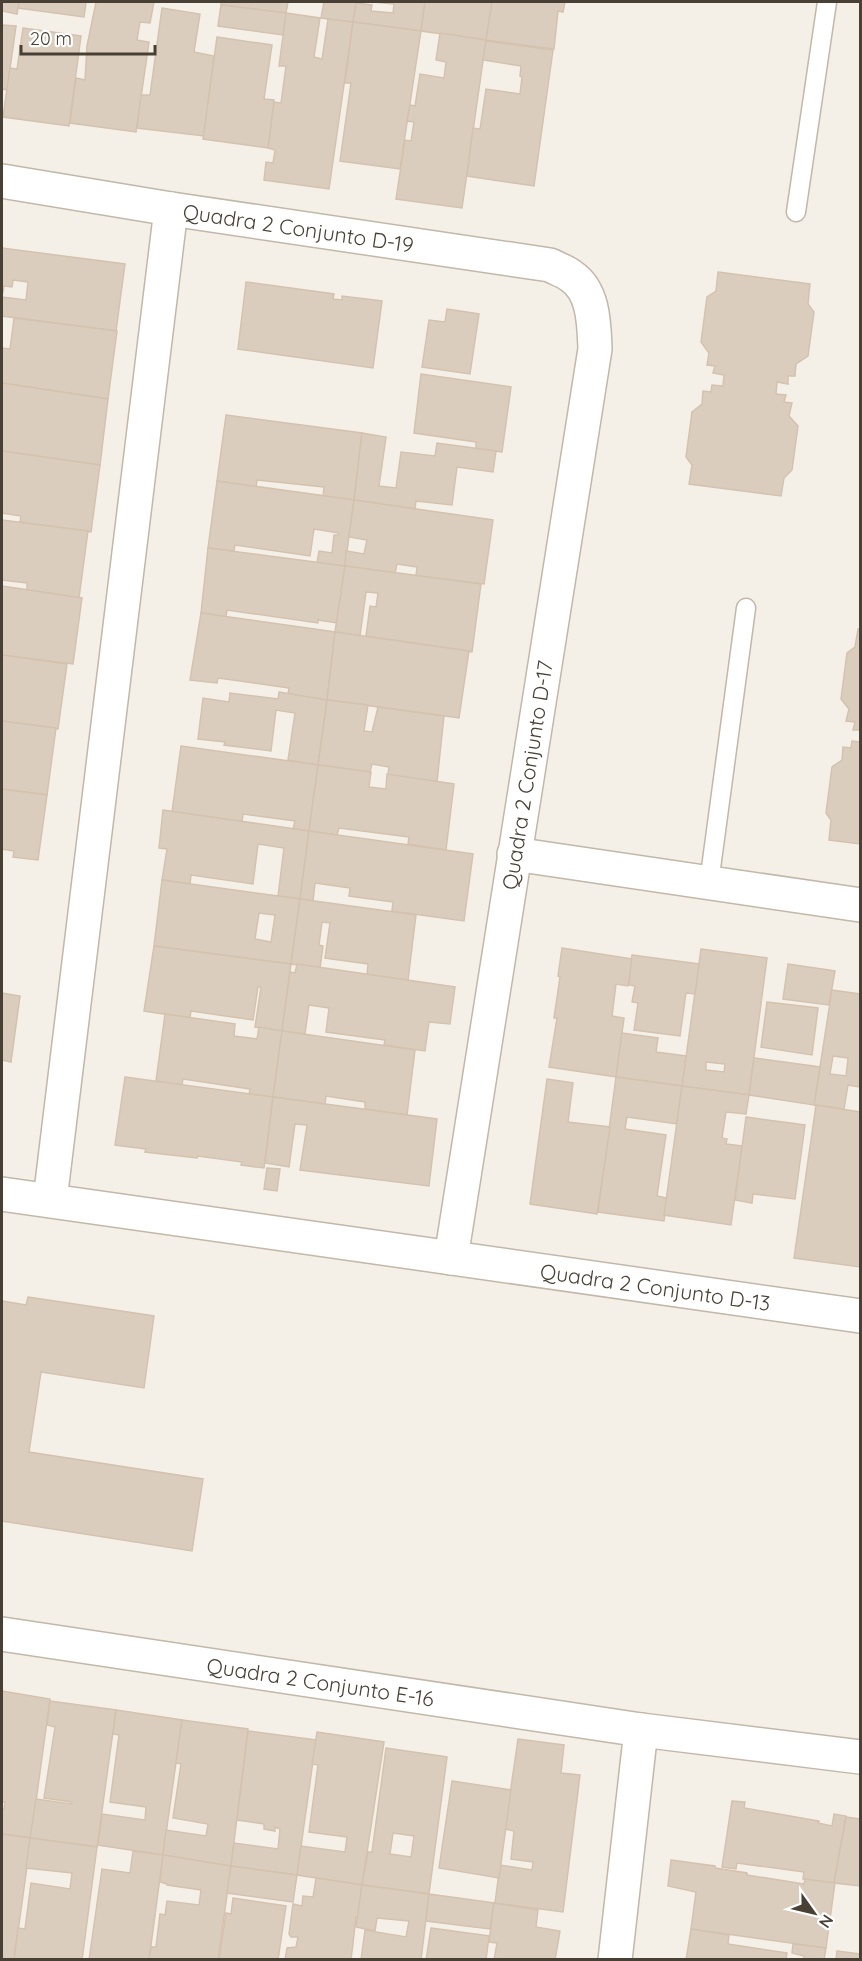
<svg xmlns="http://www.w3.org/2000/svg" width="862" height="1961" viewBox="0 0 862 1961" font-family="Quicksand,sans-serif">
<style>
.building{fill:#dbcdbe;stroke:#d4c2ae;stroke-width:1.5;fill-rule:evenodd}
.lines{fill:none;stroke-linecap:round;stroke-linejoin:round}
.service-casing{stroke:#c2b7a9;stroke-width:21}
.minor-casing{stroke:#c2b7a9;stroke-width:36}
.service{stroke:#fff;stroke-width:18}
.minor{stroke:#fff;stroke-width:33}
.labels{text-anchor:middle;dominant-baseline:central;stroke-width:5;stroke-linejoin:round;paint-order:stroke}
.street-label{font-size:21px;fill:#494035;stroke:#fff}
</style>
<rect width="100%" height="100%" fill="#f5f0e7"/>
<!-- building -->
<g class="building">
<polygon points="2,2 19,2 17,14 2,11"/>
<polygon points="19,2 86,2 84,17 18,8"/>
<polygon points="96,2 154,2 150,23 140,22 137,40 149,42 136,132 70,123 76,78 85,80 87,46"/>
<polygon points="221,2 288,2 286,13 221,5"/>
<polygon points="324,2 356,2 353,22 321,18"/>
<polygon points="373,2 425,2 421,31 353,22 356,3 372,5 371,11 393,13 394,4"/>
<polygon points="425,2 492,2 486,40 421,31"/>
<polygon points="492,2 565,2 563,12 558,11 554,49 486,40"/>
<polygon points="221,5 286,13 283,35 218,26"/>
<polygon points="162,8 200,14 194,52 214,56 204,136 137,128 141,95 150,95"/>
<polygon points="286,13 320,18 314,57 322,59 328,19 353,22 329,189 264,180 266,162 273,163 275,150 268,148 274,102 281,103 286,66 279,66"/>
<polygon points="353,22 421,31 400,169 340,161 351,83 345,83"/>
<polygon points="2,25 16,26 7,90 2,89"/>
<polygon points="23,28 81,36 69,126 3,117 10,68 17,69"/>
<polygon points="440,33 486,40 462,208 396,199 405,140 411,141 414,122 407,121 410,105 415,106 420,74 444,78 446,62 436,60"/>
<polygon points="217,37 272,45 264,99 274,100 268,148 203,139"/>
<polygon points="486,41 553,50 534,186 467,176 473,128 480,129 486,89 520,94 522,77 520,76 521,66 483,60"/>
<path d="M 2,248 L 125,264 L 116,331 L 2,316 ZM 13,280 L 28,282 L 26,300 L 2,297 L 4,286 L 12,287 Z"/>
<polygon points="718,272 810,284 808,304 814,312 808,356 796,364 795,376 788,376 788,384 777,382 776,394 786,395 784,402 792,403 789,416 798,426 792,470 784,478 781,496 689,484 692,465 686,457 692,412 702,404 703,391 711,392 712,385 723,386 724,375 713,373 715,366 707,365 709,353 701,342 707,297 716,291"/>
<polygon points="246,282 334,294 333,299 342,300 342,296 382,301 373,368 238,349"/>
<polygon points="447,309 479,314 470,374 422,367 429,320 445,322"/>
<polygon points="14,318 117,331 108,399 2,383 2,348 10,349"/>
<polygon points="421,374 511,387 502,452 476,449 476,442 414,433"/>
<polygon points="2,383 108,399 100,465 2,451"/>
<polygon points="226,415 362,433 354,500 323,496 324,487 257,480 256,487 217,481"/>
<polygon points="362,433 386,437 379,486 396,488 401,452 435,456 437,443 496,451 493,472 457,467 452,505 416,501 415,509 354,500"/>
<polygon points="2,451 100,465 91,532 20,522 21,516 2,513"/>
<polygon points="217,481 354,500 345,566 317,563 319,551 332,553 334,535 338,535 339,533 314,529 310,556 235,545 234,551 208,548"/>
<polygon points="354,500 493,520 484,584 416,576 417,567 397,564 395,573 345,566 346,551 364,554 367,540 349,537"/>
<polygon points="2,520 88,531 79,598 27,590 27,583 2,580"/>
<polygon points="208,548 345,566 337,623 318,620 318,623 227,610 226,617 201,613"/>
<polygon points="345,566 481,584 472,652 366,636 370,606 376,607 378,593 366,592 360,636 335,632"/>
<polygon points="2,586 82,598 73,664 2,655"/>
<polygon points="201,613 335,632 327,700 288,694 289,688 218,678 217,683 190,680"/>
<polygon points="858,629 860,629 860,730 853,730 855,722 846,721 849,709 841,699 847,653 855,647"/>
<polygon points="335,632 469,651 459,718 327,700"/>
<polygon points="2,655 67,664 58,729 2,721"/>
<polygon points="279,692 327,700 318,765 288,760 295,713 276,710 271,751 224,745 225,742 198,739 203,698 229,702 230,693 278,699"/>
<polygon points="327,700 368,705 364,731 372,732 378,707 444,716 437,782 388,775 389,767 372,764 370,772 318,765"/>
<polygon points="2,721 56,728 47,795 2,789"/>
<polygon points="852,741 860,742 860,844 829,840 831,820 826,813 832,767 842,760 843,747 851,748"/>
<polygon points="181,746 318,765 309,831 293,829 295,821 243,814 242,822 172,812"/>
<polygon points="318,765 371,772 369,787 386,789 387,774 454,784 446,850 408,844 409,837 339,828 337,835 309,831"/>
<polygon points="2,789 47,795 38,860 13,857 14,851 2,849"/>
<polygon points="163,810 309,831 300,899 278,896 284,848 258,844 253,884 191,875 190,884 162,880 167,849 159,848"/>
<polygon points="309,831 473,854 464,921 392,911 393,902 349,896 350,888 315,883 313,901 300,899"/>
<path d="M 162,880 L 300,899 L 291,964 L 154,946 ZM 259,913 L 275,915 L 271,942 L 255,939 Z"/>
<polygon points="300,899 416,915 408,980 367,975 368,964 325,958 330,923 322,922 319,945 323,946 320,968 291,964"/>
<polygon points="154,946 291,964 282,1031 255,1027 261,987 258,987 253,1020 191,1011 190,1018 144,1011"/>
<polygon points="562,948 633,959 628,986 616,984 612,1016 624,1018 616,1077 549,1067 557,1018 554,1018 560,977 558,976"/>
<path d="M 701,949 L 767,958 L 749,1095 L 682,1086 ZM 706,1062 L 725,1064 L 724,1072 L 706,1070 Z"/>
<polygon points="632,955 699,964 695,994 686,993 680,1036 634,1030 638,1003 632,1002 635,986 629,985"/>
<polygon points="297,964 455,987 450,1024 429,1022 425,1051 384,1045 385,1040 326,1032 329,1008 309,1005 305,1034 282,1031 290,972 295,973"/>
<polygon points="788,964 835,971 829,1005 783,999"/>
<path d="M 832,990 L 860,994 L 860,1087 L 848,1085 L 844,1109 L 814,1105 ZM 833,1056 L 848,1058 L 846,1076 L 830,1074 Z"/>
<polygon points="2,993 20,996 11,1062 2,1060"/>
<polygon points="767,1002 818,1008 812,1055 761,1047"/>
<polygon points="165,1014 235,1024 234,1036 257,1039 259,1027 282,1031 273,1097 249,1094 250,1089 183,1079 182,1085 156,1081"/>
<polygon points="282,1031 415,1050 407,1115 365,1109 365,1102 326,1096 325,1104 273,1097"/>
<polygon points="622,1033 658,1038 656,1052 686,1056 682,1086 616,1077"/>
<polygon points="754,1058 820,1067 814,1105 749,1095"/>
<polygon points="125,1077 273,1097 264,1168 241,1165 242,1162 198,1156 197,1158 145,1152 146,1149 115,1145"/>
<polygon points="616,1077 682,1086 677,1124 627,1117 625,1129 666,1135 657,1196 667,1198 664,1221 598,1212"/>
<polygon points="547,1079 573,1083 568,1122 610,1127 597,1214 530,1204"/>
<polygon points="682,1086 749,1095 746,1114 726,1112 722,1138 727,1139 726,1144 742,1146 731,1225 664,1215"/>
<polygon points="273,1097 437,1119 429,1186 300,1170 307,1125 295,1124 289,1167 265,1163"/>
<polygon points="816,1105 860,1112 860,1267 794,1258"/>
<polygon points="746,1117 805,1125 795,1199 753,1194 752,1203 735,1200"/>
<polygon points="267,1168 280,1169 277,1191 264,1189"/>
<polygon points="28,1297 154,1316 144,1388 41,1372 29,1452 203,1479 192,1551 2,1521 2,1301 26,1305"/>
<polygon points="2,1691 50,1699 31,1838 2,1834 2,1809 4,1809 5,1802 2,1802"/>
<polygon points="50,1701 116,1710 97,1847 30,1838 36,1799 72,1804 72,1802 44,1798 55,1727 47,1725"/>
<polygon points="116,1710 182,1720 163,1855 98,1845 102,1814 145,1820 146,1807 110,1802 119,1735 113,1734"/>
<polygon points="182,1720 248,1729 231,1866 163,1855 166,1830 206,1836 208,1824 173,1818 181,1764 176,1763"/>
<polygon points="248,1731 316,1740 297,1875 231,1866 234,1843 278,1849 280,1829 275,1827 275,1831 264,1829 264,1824 237,1820"/>
<polygon points="317,1732 384,1742 362,1885 297,1875 301,1846 345,1852 347,1837 309,1832 318,1765 312,1764"/>
<polygon points="518,1739 564,1745 561,1773 580,1775 563,1912 495,1903 500,1865 532,1870 533,1862 511,1859 514,1831 505,1829"/>
<path d="M 386,1748 L 447,1757 L 429,1894 L 362,1885 L 368,1852 L 372,1852 ZM 393,1833 L 414,1836 L 411,1857 L 390,1854 Z"/>
<polygon points="452,1781 511,1790 499,1878 439,1868"/>
<polygon points="732,1801 745,1802 744,1808 819,1821 818,1823 832,1826 834,1814 846,1816 834,1883 803,1879 804,1872 737,1863 736,1869 722,1867"/>
<polygon points="846,1817 860,1819 860,1886 834,1883"/>
<polygon points="2,1834 31,1838 14,1960 2,1960"/>
<polygon points="30,1838 97,1847 82,1960 14,1960 18,1928 25,1929 31,1883 70,1889 72,1873 26,1868"/>
<polygon points="133,1851 163,1855 149,1960 89,1960 102,1869 130,1873"/>
<polygon points="163,1855 231,1866 218,1960 149,1960 151,1947 156,1947 160,1914 165,1915 167,1901 199,1905 201,1890 167,1885 167,1884 160,1882"/>
<polygon points="671,1860 715,1866 715,1868 747,1873 747,1875 804,1884 805,1879 835,1883 826,1948 691,1929 696,1892 668,1886"/>
<polygon points="231,1866 297,1875 293,1902 227,1893"/>
<polygon points="316,1878 362,1885 358,1917 356,1917 351,1960 285,1960 287,1948 296,1947 298,1937 291,1937 289,1934 293,1904 302,1906 303,1896 313,1897"/>
<polygon points="362,1885 429,1894 421,1960 361,1960 365,1930 406,1937 409,1921 377,1918 375,1931 356,1927"/>
<polygon points="429,1894 494,1903 490,1929 426,1921"/>
<polygon points="233,1898 286,1906 278,1960 219,1960 226,1913 231,1914"/>
<polygon points="494,1903 538,1910 536,1927 560,1931 555,1960 494,1960 497,1943 489,1942"/>
<polygon points="431,1928 489,1936 486,1960 426,1960"/>
<polygon points="691,1929 729,1935 728,1944 787,1953 786,1960 686,1960"/>
<polygon points="793,1944 826,1948 824,1960 804,1960 804,1956 792,1953"/>
<polygon points="837,1951 860,1954 860,1960 836,1960"/>
</g>
<g class="lines">
<!-- service casing -->
<g class="service-casing">
<g id="service">
<polyline points="796,212 827,2"/>
<polyline points="709,883 746,608"/>
</g>
</g>
<!-- minor casing -->
<g class="minor-casing">
<g id="minor">
<path id="s1" d="M 2,181 L 171,209 L 550,265 C 557,269 565,271 571,276 C 594,291 594,324 595,349 L 451,1258"/>
<polyline points="514,854 860,905"/>
<path id="s2" d="M 2,1194 L 860,1316"/>
<polyline points="50,1200 171,209"/>
<path id="s3" d="M 2,1634 L 641,1730 L 860,1757"/>
<polyline points="615,1960 641,1730"/>
</g>
</g>
<!-- service -->
<use href="#service" class="service"/>
<!-- minor -->
<use href="#minor" class="minor"/>
</g>
<g class="labels">
<!-- street labels -->
<g class="street-label">
<text stroke="none"><textPath href="#s1" startOffset="300">Quadra 2 Conjunto D-19</textPath></text>
<text transform="translate(527 775) rotate(-81)">Quadra 2 Conjunto D-17</text>
<text stroke="none"><textPath href="#s2" startOffset="660">Quadra 2 Conjunto D-13</textPath></text>
<text stroke="none"><textPath href="#s3" startOffset="322">Quadra 2 Conjunto E-16</textPath></text>
</g>
</g>
<!-- border -->
<rect width="862" height="1961" fill="none" stroke="#494035" stroke-width="6"/>
<!-- north arrow -->
<g transform="translate(814 1913) rotate(124)" stroke="#ffffff" stroke-width="4.5" paint-order="stroke">
<path d="M0-4.5L10 22L0 15L-10 22Z" fill="#494035"/>
<text y="-9" font-size="16" font-weight="bold" text-anchor="middle" fill="#494035">N</text>
</g>
<!-- scale -->
<path d="M21 45v9h134v-9" fill="none" stroke="#494035" stroke-width="3"/>
<text x="30" y="45" font-size="18" fill="#494035" stroke="#ffffff" stroke-width="4.5" paint-order="stroke">20 m</text>
</svg>
